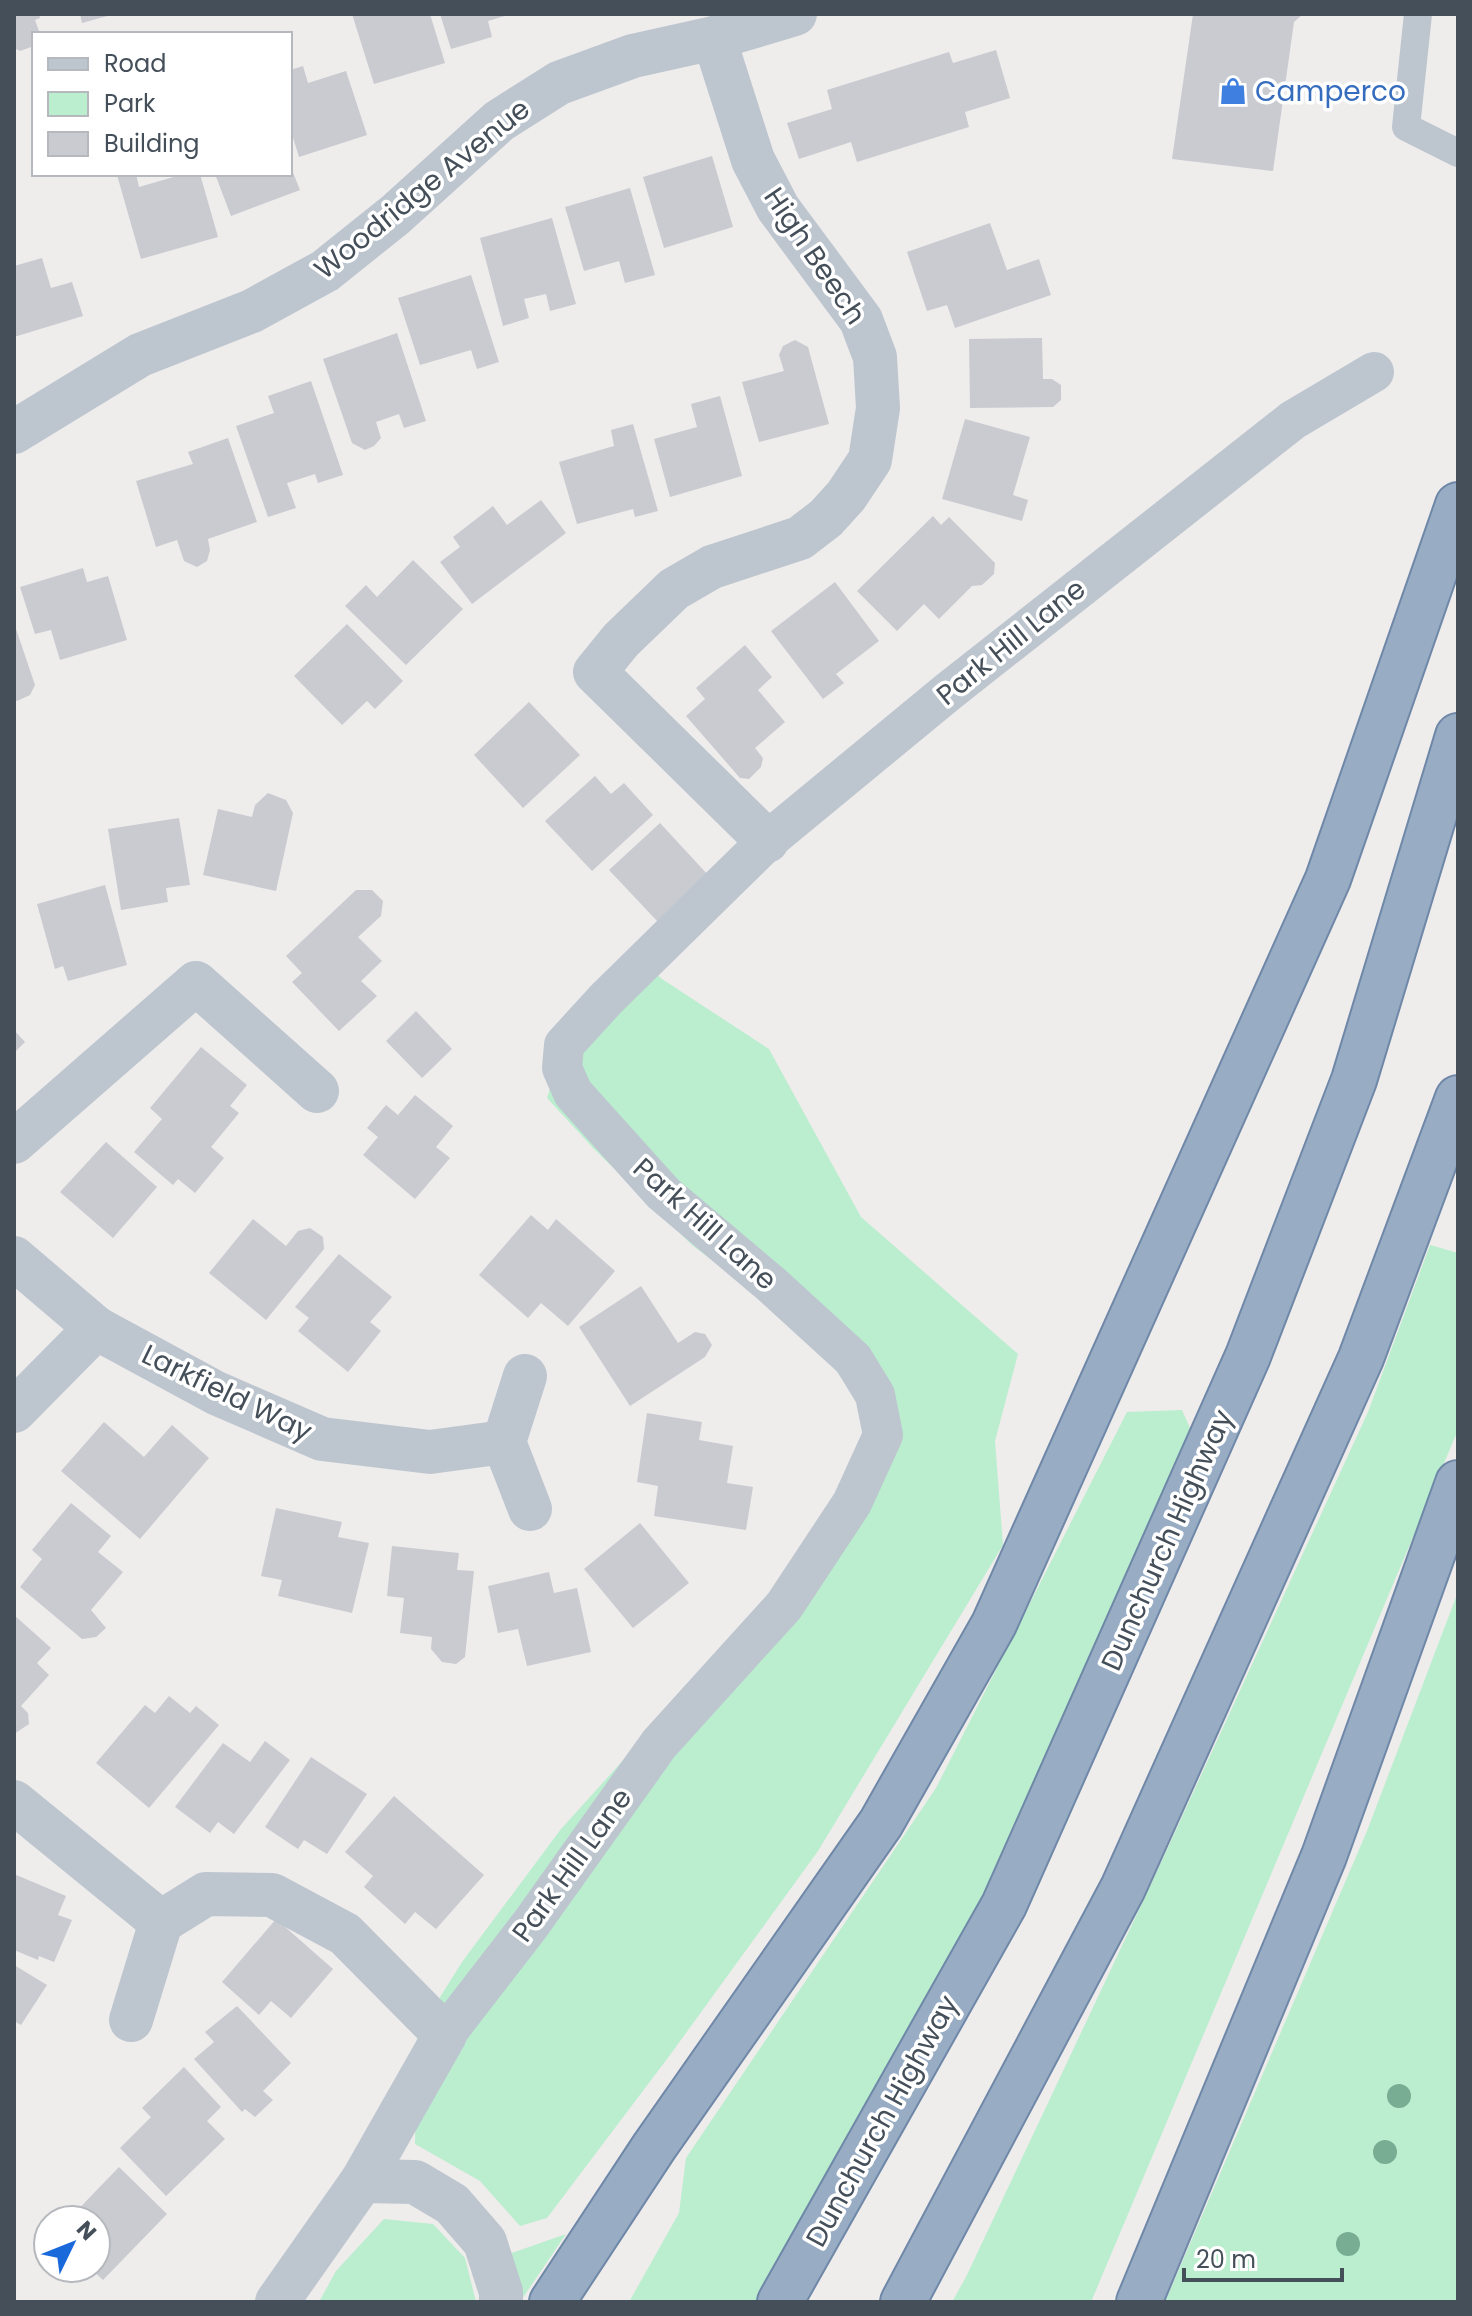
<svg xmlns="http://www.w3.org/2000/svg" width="1472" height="2316" viewBox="0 0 1472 2316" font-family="Poppins,sans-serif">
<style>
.green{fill:#baeecf}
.building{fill:#c9cbd1}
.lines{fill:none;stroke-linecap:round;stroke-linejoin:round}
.trunk-casing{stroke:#6f88a7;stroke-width:48}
.service{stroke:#bdc6cf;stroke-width:28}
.pedestrian{stroke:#bdc6cf;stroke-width:40}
.minor{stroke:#bdc6cf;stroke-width:44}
.trunk{stroke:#98acc4;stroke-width:44}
.tree{fill:#78ad93}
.labels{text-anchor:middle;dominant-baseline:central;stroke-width:7;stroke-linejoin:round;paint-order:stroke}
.shop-label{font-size:28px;fill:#366cbe;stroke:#fff;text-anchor:start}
.street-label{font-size:28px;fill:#454f59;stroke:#fff}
</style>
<rect width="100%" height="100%" fill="#efecec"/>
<!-- green -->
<g class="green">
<polygon points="644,963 662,979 769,1049 861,1217 1018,1354 995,1441 1003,1545 818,1851 670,2055 547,2218 520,2226 480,2181 415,2144 417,2034 462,1962 561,1829 766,1602 883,1435 811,1336 692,1245 594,1149 547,1098 564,1045"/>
<polygon points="1430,1245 1458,1253 1458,1430 1091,2302 952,2302 966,2277 1153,1880 1368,1412"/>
<polygon points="1182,1410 1190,1428 1132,1572 988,1888 806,2223 755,2302 629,2302 679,2213 686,2158 936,1788 1127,1412"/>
<polygon points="1458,1592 1458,2302 1165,2302 1367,1831"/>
<polygon points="384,2219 433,2224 465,2258 476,2302 319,2302 336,2271"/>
<polygon points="566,2234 520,2302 509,2254"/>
</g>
<!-- building -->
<g class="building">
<polygon points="14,14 39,14 40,18 35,20 40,34 34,34 34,46 20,51 14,48"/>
<polygon points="80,14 110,14 111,15 82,23"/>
<polygon points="352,14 430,14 445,63 374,84"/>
<polygon points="440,14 508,14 508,15 488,21 492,37 451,49"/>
<polygon points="1193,14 1303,14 1294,22 1273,171 1172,159"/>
<polygon points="996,50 1010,98 965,112 969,127 857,162 851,142 799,159 787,123 832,109 827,90 949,52 953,63"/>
<polygon points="303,66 308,83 346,71 367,135 299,157 290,128 290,70"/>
<polygon points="712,156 733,227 664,248 643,177"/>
<polygon points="290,165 300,190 231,216 215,174 290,174"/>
<polygon points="121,174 136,174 139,187 184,174 200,174 218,237 141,259 117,175"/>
<polygon points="630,188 655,275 625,283 619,261 584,271 565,207"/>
<polygon points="552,218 576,304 550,311 546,294 524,299 529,318 503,326 480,238"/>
<polygon points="990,223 1007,270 1039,259 1051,295 955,328 947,305 927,311 907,252"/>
<polygon points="42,258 51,288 72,282 83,316 14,337 14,266"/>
<polygon points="471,275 499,362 477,369 471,350 420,365 398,298"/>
<polygon points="397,333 426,421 404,428 399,414 376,422 381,438 374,446 365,450 352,443 323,359"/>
<polygon points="1042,338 1043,379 1052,379 1061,385 1061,400 1053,407 970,408 969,339"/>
<polygon points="795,340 808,347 829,424 759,442 742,382 784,371 779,355 783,346"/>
<polygon points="311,381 343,475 318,483 315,474 287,483 296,508 268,517 236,426 274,413 268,396"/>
<polygon points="720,396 742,476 670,497 654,439 697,427 691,404"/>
<polygon points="965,419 1030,437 1013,495 1028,500 1022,521 942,499"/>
<polygon points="633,424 658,511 635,517 633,509 577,524 559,462 614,446 611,430"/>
<polygon points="228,438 257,522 208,539 210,550 207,561 197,567 184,561 177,540 156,547 136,481 193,464 188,452"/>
<polygon points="541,500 566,533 472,604 440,562 460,547 453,537 493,506 507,525"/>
<polygon points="933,516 941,525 949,517 995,563 994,574 982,585 972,586 939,619 924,604 897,631 857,591"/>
<polygon points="413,560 463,609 406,665 345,606 366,585 377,597"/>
<polygon points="83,568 87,582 108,576 127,640 60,660 51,630 35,634 20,587"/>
<polygon points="835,582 879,641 836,674 844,683 823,699 771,631"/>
<polygon points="14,623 35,685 30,695 17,701 14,700"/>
<polygon points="347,624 403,681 375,709 367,701 342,725 294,676"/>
<polygon points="745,645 772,677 758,690 785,722 755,748 763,758 761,767 749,779 740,778 686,716 705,699 696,688"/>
<polygon points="529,702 580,755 523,808 474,755"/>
<polygon points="595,776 611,794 624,783 653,815 592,871 545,821"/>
<polygon points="268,793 286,800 293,813 276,891 203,875 218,809 252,817 255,805"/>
<polygon points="179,818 190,885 166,888 168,902 121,910 108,829"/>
<polygon points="660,823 708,875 658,922 609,870"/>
<polygon points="105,885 127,965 68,981 63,966 55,969 37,904"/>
<polygon points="356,890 372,890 383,901 381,916 358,937 382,961 361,981 377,996 339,1031 292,982 302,973 286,956"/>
<polygon points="416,1011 452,1049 422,1078 386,1041"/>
<polygon points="14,1030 25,1042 14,1053"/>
<polygon points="201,1047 247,1085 230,1106 239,1113 211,1147 224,1158 195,1193 178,1179 173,1185 134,1152 162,1119 150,1108"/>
<polygon points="415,1095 453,1126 436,1147 450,1158 415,1199 363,1155 378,1137 367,1128 386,1105 398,1115"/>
<polygon points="106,1142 157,1187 113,1238 60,1192"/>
<polygon points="531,1215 548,1230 556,1219 615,1271 568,1326 541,1303 528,1318 479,1275"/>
<polygon points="253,1219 286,1246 298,1231 310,1228 323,1237 324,1249 266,1320 209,1273"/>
<polygon points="339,1254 392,1297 370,1322 381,1331 348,1372 298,1331 309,1318 295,1307"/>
<polygon points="641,1286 678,1343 695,1332 705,1334 712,1345 705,1357 630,1406 579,1327"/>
<polygon points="647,1413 702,1422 699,1440 733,1446 727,1483 753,1487 746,1530 654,1516 658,1486 637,1482"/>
<polygon points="104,1422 144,1457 172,1425 209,1458 140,1539 61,1471"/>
<polygon points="71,1503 111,1536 98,1552 123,1572 91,1610 106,1628 96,1637 82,1639 20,1587 42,1559 32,1550"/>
<polygon points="276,1508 342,1522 338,1537 369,1543 352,1613 278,1596 282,1580 261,1576"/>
<polygon points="640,1523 689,1583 633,1628 584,1569"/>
<polygon points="392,1546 459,1553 457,1570 474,1571 465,1657 456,1664 442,1662 431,1649 432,1637 400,1633 404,1598 387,1596"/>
<polygon points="549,1572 554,1593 577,1588 591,1652 527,1666 518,1629 498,1633 488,1586"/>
<polygon points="14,1615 51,1648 37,1663 49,1675 21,1706 28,1713 29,1724 14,1734"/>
<polygon points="169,1696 190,1713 196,1706 219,1725 149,1808 96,1763 145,1705 155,1713"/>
<polygon points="265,1741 290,1760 234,1834 218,1822 210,1833 175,1807 223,1743 250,1762"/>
<polygon points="311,1757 367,1794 327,1854 304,1840 298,1849 265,1827"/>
<polygon points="394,1796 484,1875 436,1929 415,1912 405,1924 364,1887 373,1876 345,1852"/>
<polygon points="14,1874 66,1896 58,1915 72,1920 54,1962 39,1956 38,1960 14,1950"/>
<polygon points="276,1919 333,1969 291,2018 271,2001 259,2015 222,1982"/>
<polygon points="14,1965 47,1985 21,2025 14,2021"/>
<polygon points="237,2006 291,2063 263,2091 273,2100 255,2117 245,2109 242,2112 194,2059 214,2042 205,2032"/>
<polygon points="184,2067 221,2107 207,2121 225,2139 166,2196 120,2148 151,2117 142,2108"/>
<polygon points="119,2167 167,2214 103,2280 90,2268 96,2268 96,2220 68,2220"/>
</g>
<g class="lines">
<!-- trunk casing -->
<g class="trunk-casing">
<g id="trunk">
<polyline points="552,2302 654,2147 881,1823 994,1624 1328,879 1458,505"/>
<polyline points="780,2302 1004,1905 1248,1356 1354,1080 1458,736"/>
<polyline points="903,2302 1123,1888 1361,1358 1458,1098"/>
<polyline points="1139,2302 1324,1856 1458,1483"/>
</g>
</g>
<!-- service -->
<polyline class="service" points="1418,14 1406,127 1458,153"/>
<!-- pedestrian -->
<polyline class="pedestrian" points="445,2035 530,1925 659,1744 784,1606 852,1503 883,1435 875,1395 853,1359 772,1285 663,1193 573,1093 562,1068 564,1045 606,999 767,841 949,691 1293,420 1374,372"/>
<!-- minor -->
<g class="minor">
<polyline points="714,38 753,160 778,208 861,320 875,357 878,408 870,460 846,496 826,518 800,538 712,567 674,589 621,640 595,672 767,841"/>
<polyline points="14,432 140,355 252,311 325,271 395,215 499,121 559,83 633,56 714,38 795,14"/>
<polyline points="14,1142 196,983 317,1091"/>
<polyline points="14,1258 96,1328 216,1393 322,1439 430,1452 504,1442"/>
<polyline points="525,1376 504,1442 530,1509"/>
<polyline points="14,1411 96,1328"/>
<polyline points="14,1802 161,1922 206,1894 272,1895 345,1934 445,2035 362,2181 277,2302"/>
<polyline points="131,2020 161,1922"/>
<polyline points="362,2181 415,2182 452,2204 485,2242 501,2292 501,2302"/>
</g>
<!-- trunk -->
<use href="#trunk" class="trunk"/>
</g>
<!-- trees -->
<g class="tree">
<circle cx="1399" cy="2096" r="12"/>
<circle cx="1385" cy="2152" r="12"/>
<circle cx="1348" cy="2244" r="12"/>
</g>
<!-- icons -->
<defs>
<g id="shop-bare" transform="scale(2.16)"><path d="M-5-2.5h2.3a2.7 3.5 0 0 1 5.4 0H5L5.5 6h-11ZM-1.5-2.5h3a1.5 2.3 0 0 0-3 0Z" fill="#3f7fe0" stroke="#fff" stroke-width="2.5" paint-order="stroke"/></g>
</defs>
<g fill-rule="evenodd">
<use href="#shop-bare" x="1233" y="91"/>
</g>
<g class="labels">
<!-- shop labels -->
<g class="shop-label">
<text x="1255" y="91">Camperco</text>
</g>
<!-- street labels -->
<g class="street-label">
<text transform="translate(422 189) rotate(-39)">Woodridge Avenue</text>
<text transform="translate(815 256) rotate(56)">High Beech</text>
<text transform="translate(1011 642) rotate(-39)">Park Hill Lane</text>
<text transform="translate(705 1224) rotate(42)">Park Hill Lane</text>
<text transform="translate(227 1393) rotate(26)">Larkfield Way</text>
<text transform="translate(1167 1540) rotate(-66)">Dunchurch Highway</text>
<text transform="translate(572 1865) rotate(-54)">Park Hill Lane</text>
<text transform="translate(882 2121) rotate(-61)">Dunchurch Highway</text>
</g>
</g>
<!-- border -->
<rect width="1472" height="2316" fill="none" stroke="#454f59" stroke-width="32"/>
<!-- legend -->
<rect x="32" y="32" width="260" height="144" fill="#ffffff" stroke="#b5b9bd" stroke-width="2"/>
<rect x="48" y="58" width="40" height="12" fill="#bdc6cf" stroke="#b5b9bd" stroke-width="2"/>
<text x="104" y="72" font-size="24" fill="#454f59">Road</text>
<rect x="48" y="92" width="40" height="24" fill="#baeecf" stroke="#b5b9bd" stroke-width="2"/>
<text x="104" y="112" font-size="24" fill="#454f59">Park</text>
<rect x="48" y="132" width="40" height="24" fill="#c9cbd1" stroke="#b5b9bd" stroke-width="2"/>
<text x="104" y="152" font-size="24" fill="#454f59">Building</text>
<!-- north arrow -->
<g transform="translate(72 2244) rotate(47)"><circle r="38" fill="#ffffff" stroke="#b5b9bd" stroke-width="2"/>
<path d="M0-6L14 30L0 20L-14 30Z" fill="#1a69db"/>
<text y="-12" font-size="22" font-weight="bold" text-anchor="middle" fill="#454f59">N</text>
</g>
<!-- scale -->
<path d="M1184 2268v12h158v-12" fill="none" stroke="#454f59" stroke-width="4"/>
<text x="1196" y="2268" font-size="24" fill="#454f59" stroke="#ffffff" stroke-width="6" paint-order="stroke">20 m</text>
</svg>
